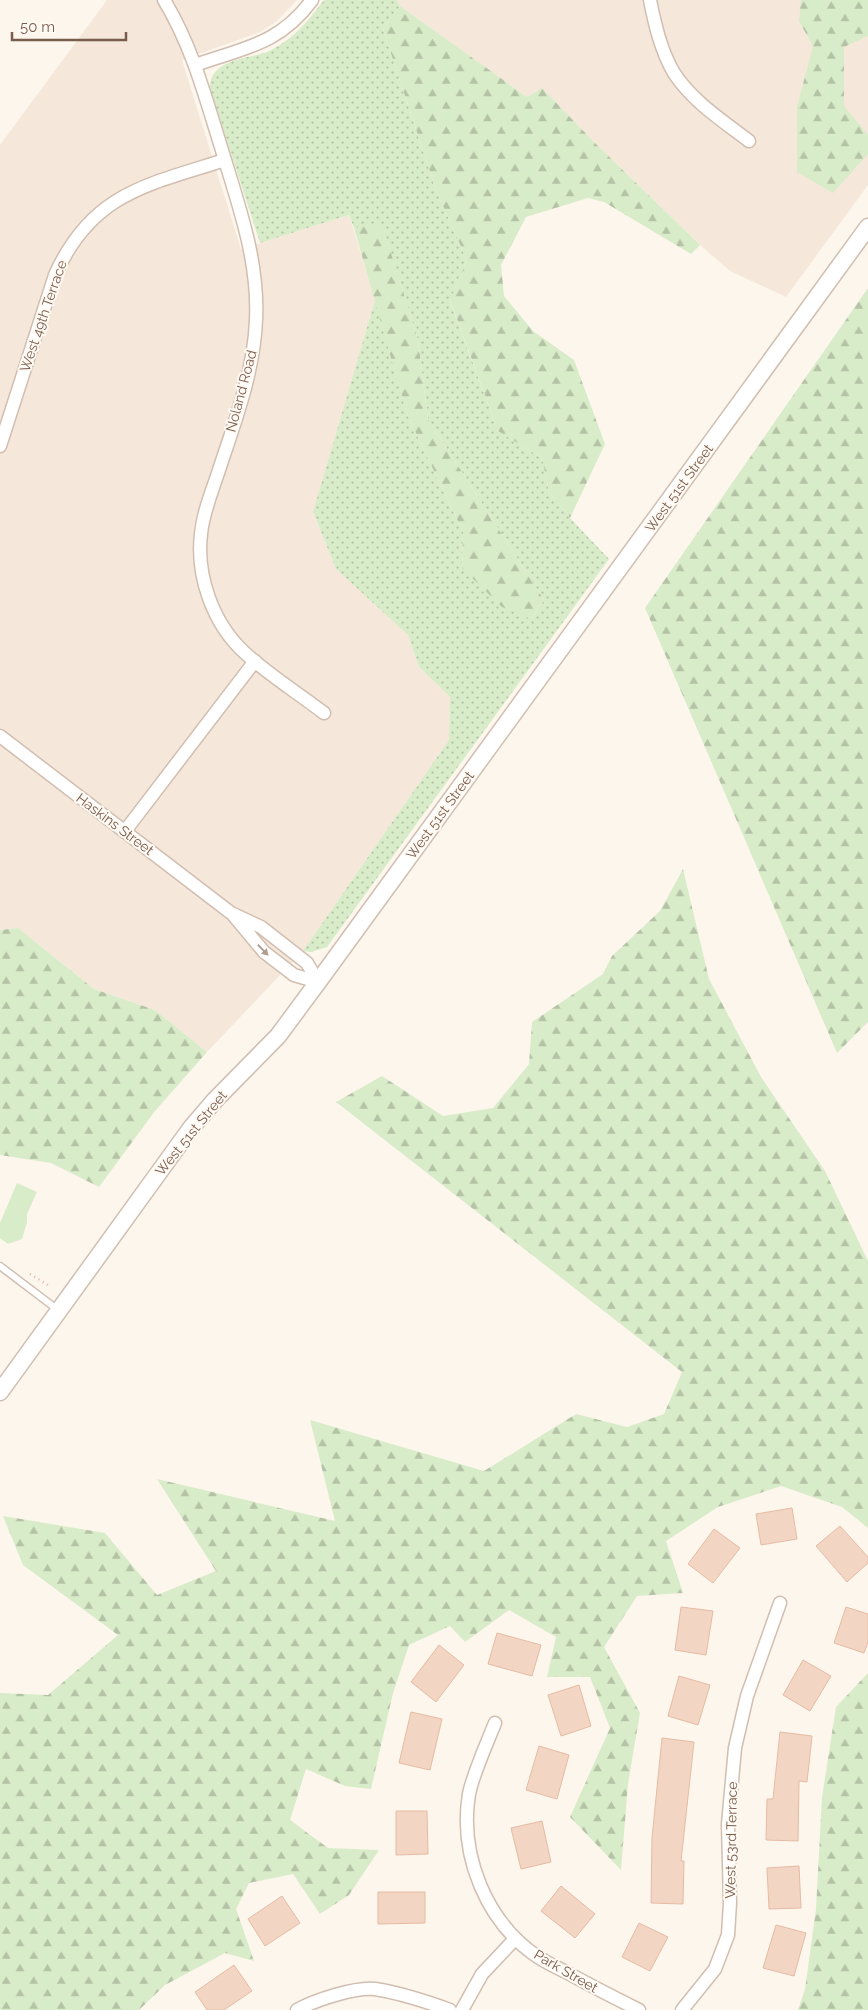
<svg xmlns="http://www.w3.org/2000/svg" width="868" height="2010" viewBox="0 0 868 2010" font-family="Raleway,sans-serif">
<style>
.residential{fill:#f5e8da}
.grass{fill:url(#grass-dots)}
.forest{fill:url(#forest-firs)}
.green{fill:#d8ecc9}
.building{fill:#f3d5c3;stroke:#e6bba3}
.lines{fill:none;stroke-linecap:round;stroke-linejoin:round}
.service-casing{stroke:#d1beb0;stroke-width:9}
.minor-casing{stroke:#d1beb0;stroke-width:15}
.tertiary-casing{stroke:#d1beb0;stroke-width:19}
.path{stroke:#d9b8a5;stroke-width:2.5;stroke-dasharray:1 4;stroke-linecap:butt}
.service{stroke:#fff;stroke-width:6}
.minor{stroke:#fff;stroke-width:12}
.tertiary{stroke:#fff;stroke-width:16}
.oneway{fill:#af9d94}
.labels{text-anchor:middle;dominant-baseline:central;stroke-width:4;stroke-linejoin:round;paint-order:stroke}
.street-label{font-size:14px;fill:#7a5c4d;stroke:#fffaf3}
</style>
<defs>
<pattern id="grass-dots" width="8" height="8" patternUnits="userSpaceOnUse" patternTransform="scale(1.25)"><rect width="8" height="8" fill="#d8ecc9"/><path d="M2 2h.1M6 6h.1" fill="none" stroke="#b4c2a5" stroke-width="1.8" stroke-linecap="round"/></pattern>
<pattern id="forest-firs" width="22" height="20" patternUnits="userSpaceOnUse" patternTransform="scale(1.25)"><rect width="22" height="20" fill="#d8ecc9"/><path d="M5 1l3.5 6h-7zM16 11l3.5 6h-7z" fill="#b4c2a5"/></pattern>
</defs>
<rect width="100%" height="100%" fill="#fdf6ec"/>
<!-- residential -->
<g class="residential">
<polygon points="107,0 297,0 277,21 260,32 182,60 241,249 349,215 375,300 313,513 336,569 408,635 419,667 450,697 449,740 303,951 207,1052 155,1010 94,989 18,928 0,930 0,145"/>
<polygon points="397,0 868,0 868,185 786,297 730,271 700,245 594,142 542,88 527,97 400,6"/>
</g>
<!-- grass -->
<path class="grass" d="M 324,0 L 397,0 L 400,6 L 383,29 L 436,190 L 467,260 L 450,301 L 498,431 L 542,458 L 549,492 L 570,518 L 609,559 L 327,947 L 311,952 L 303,951 L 449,740 L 450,697 L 419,667 L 408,635 L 336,569 L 313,512 L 375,300 L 407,414 L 463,532 L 462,568 L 531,619 L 544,600 L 428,419 L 418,340 L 382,225 L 354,228 L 349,215 L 260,243 L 210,88 C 209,60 247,59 267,52 C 274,49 281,44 287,40 C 302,29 313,14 324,0 Z"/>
<!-- forest -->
<g class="forest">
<polygon points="801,0 868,0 868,36 844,47 844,106 868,135 868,154 833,193 797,172 797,107 813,46 799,21"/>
<polygon points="400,6 527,97 542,88 594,142 700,245 691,254 604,202 588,198 526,217 501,265 504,296 533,331 574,360 605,444 570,518 549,492 542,458 498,431 450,300 467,260 436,190 383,29"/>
<polygon points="382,224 418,340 428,419 544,600 531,619 502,607 462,568 463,532 407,414 354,228"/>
<polygon points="868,288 868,1022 837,1053 645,608"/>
<polygon points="683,869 709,979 761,1077 825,1171 868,1261 868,1528 842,1507 781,1486 718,1507 666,1541 683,1593 637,1596 604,1647 640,1713 628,1784 621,1870 570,1817 610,1728 590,1677 547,1677 556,1637 509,1610 465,1642 450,1626 409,1645 393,1693 371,1789 345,1786 306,1769 290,1820 328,1848 379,1850 349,1895 320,1914 293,1874 249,1883 236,1909 254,1961 225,1953 165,1985 139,2010 0,2010 0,1693 48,1695 118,1635 23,1565 3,1516 105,1533 157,1595 216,1571 157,1479 335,1521 310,1420 484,1471 576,1414 627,1427 664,1414 682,1372 336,1102 382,1076 443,1116 493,1108 529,1064 532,1022 603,974 612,956 660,911"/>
<polygon points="18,928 94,989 155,1010 207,1052 155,1111 99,1187 51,1163 0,1155 0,930"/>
<polygon points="868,1673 868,2010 798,2010 805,1989 816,1909 822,1797 836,1707"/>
</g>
<!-- green -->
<polygon class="green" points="17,1183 37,1192 27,1214 27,1222 22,1239 8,1244 0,1238 0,1223"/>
<!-- building -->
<g class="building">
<polygon points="792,1508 797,1539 761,1545 756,1514"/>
<polygon points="840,1526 868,1557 868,1563 847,1582 816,1546"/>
<polygon points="714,1529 740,1548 713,1583 688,1564"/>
<polygon points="681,1607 713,1611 706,1655 675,1650"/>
<polygon points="846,1607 868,1614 868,1642 864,1653 834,1643"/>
<polygon points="497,1633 541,1645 532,1676 488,1664"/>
<polygon points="439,1645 464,1665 436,1702 411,1682"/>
<polygon points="803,1660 831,1676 810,1711 783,1695"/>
<polygon points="679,1676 710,1685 698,1725 668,1716"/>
<polygon points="579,1685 591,1726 561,1736 548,1695"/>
<polygon points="411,1712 442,1719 430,1770 399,1763"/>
<polygon points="780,1732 812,1736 807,1782 799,1781 798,1841 766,1840 767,1799 773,1799"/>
<polygon points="662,1738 694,1742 681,1861 684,1861 683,1904 651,1903 652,1838"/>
<polygon points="539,1746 569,1755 557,1799 526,1790"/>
<polygon points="396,1811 427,1811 428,1854 396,1855"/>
<polygon points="542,1821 551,1862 521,1869 511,1828"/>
<polygon points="799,1866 801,1908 769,1909 767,1868"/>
<polygon points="561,1886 595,1914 575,1938 541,1911"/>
<polygon points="378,1892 425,1892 425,1923 378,1924"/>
<polygon points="282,1896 300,1923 265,1946 248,1919"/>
<polygon points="639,1923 668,1937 650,1971 622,1957"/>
<polygon points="776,1925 806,1933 794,1976 763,1968"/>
<polygon points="234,1965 252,1991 224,2010 207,2010 195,1992"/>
</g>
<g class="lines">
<!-- service casing -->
<g class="service-casing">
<polyline id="service" points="0,1266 58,1310"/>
</g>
<!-- minor casing -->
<g class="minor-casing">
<g id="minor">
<path d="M 164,0 C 192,46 205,96 221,147 C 238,204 259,260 256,320 C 254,373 234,424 218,473 C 211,494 203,513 201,534 C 196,576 213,624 245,653 C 269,675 298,693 324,713"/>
<path d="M 650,0 C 655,25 661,51 674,73 C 692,101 723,121 749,141"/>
<path d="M 195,65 C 244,48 280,44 312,0"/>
<path d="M 0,446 L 55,275 C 92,193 147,185 225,160"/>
<polyline points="0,736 231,913 261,927 307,963 318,982"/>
<polyline points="125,831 255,661"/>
<polyline points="234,916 264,952 294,975 318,982"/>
<path d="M 495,1723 C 487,1743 473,1774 469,1794 C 459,1855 486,1922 538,1957 C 547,1963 558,1968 568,1973 C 591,1986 615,1998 639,2010"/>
<path d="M 297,2010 C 315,2000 355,1987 375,1989 C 401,1993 425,2001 450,2010"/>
<polyline points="462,2010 482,1974 515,1939"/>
<polyline points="682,2010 715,1969 728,1935 730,1903 728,1824 735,1748 747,1696 780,1603"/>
</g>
</g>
<!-- tertiary casing -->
<g class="tertiary-casing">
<polyline id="tertiary" points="0,1392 191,1128 215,1100 278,1036 318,982 868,227"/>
</g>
<!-- path -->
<polyline class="path" points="30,1274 51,1287"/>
<!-- service -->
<use href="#service" class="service"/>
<!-- minor -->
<use href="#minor" class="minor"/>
<!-- tertiary -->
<use href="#tertiary" class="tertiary"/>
</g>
<!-- one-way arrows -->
<defs><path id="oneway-solid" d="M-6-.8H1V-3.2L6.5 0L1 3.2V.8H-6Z" transform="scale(1.25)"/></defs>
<use class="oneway" href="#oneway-solid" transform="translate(263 950) rotate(46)"/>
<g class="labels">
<!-- street labels -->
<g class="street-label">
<text transform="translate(43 316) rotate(-71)">West 49th Terrace</text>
<text transform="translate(241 391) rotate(-75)">Noland Road</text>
<text transform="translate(679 488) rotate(-54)">West 51st Street</text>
<text transform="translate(440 815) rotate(-54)">West 51st Street</text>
<text transform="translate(115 824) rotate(37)">Haskins Street</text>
<text transform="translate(191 1133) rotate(-51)">West 51st Street</text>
<text transform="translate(731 1840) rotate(-89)">West 53rd Terrace</text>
<text transform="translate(566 1971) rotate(30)">Park Street</text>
</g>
</g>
<!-- scale -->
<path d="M12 32v8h114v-8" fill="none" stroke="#7a5c4d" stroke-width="2.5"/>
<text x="20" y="32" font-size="15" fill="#7a5c4d" stroke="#fffaf3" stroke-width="4" paint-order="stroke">50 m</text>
</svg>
